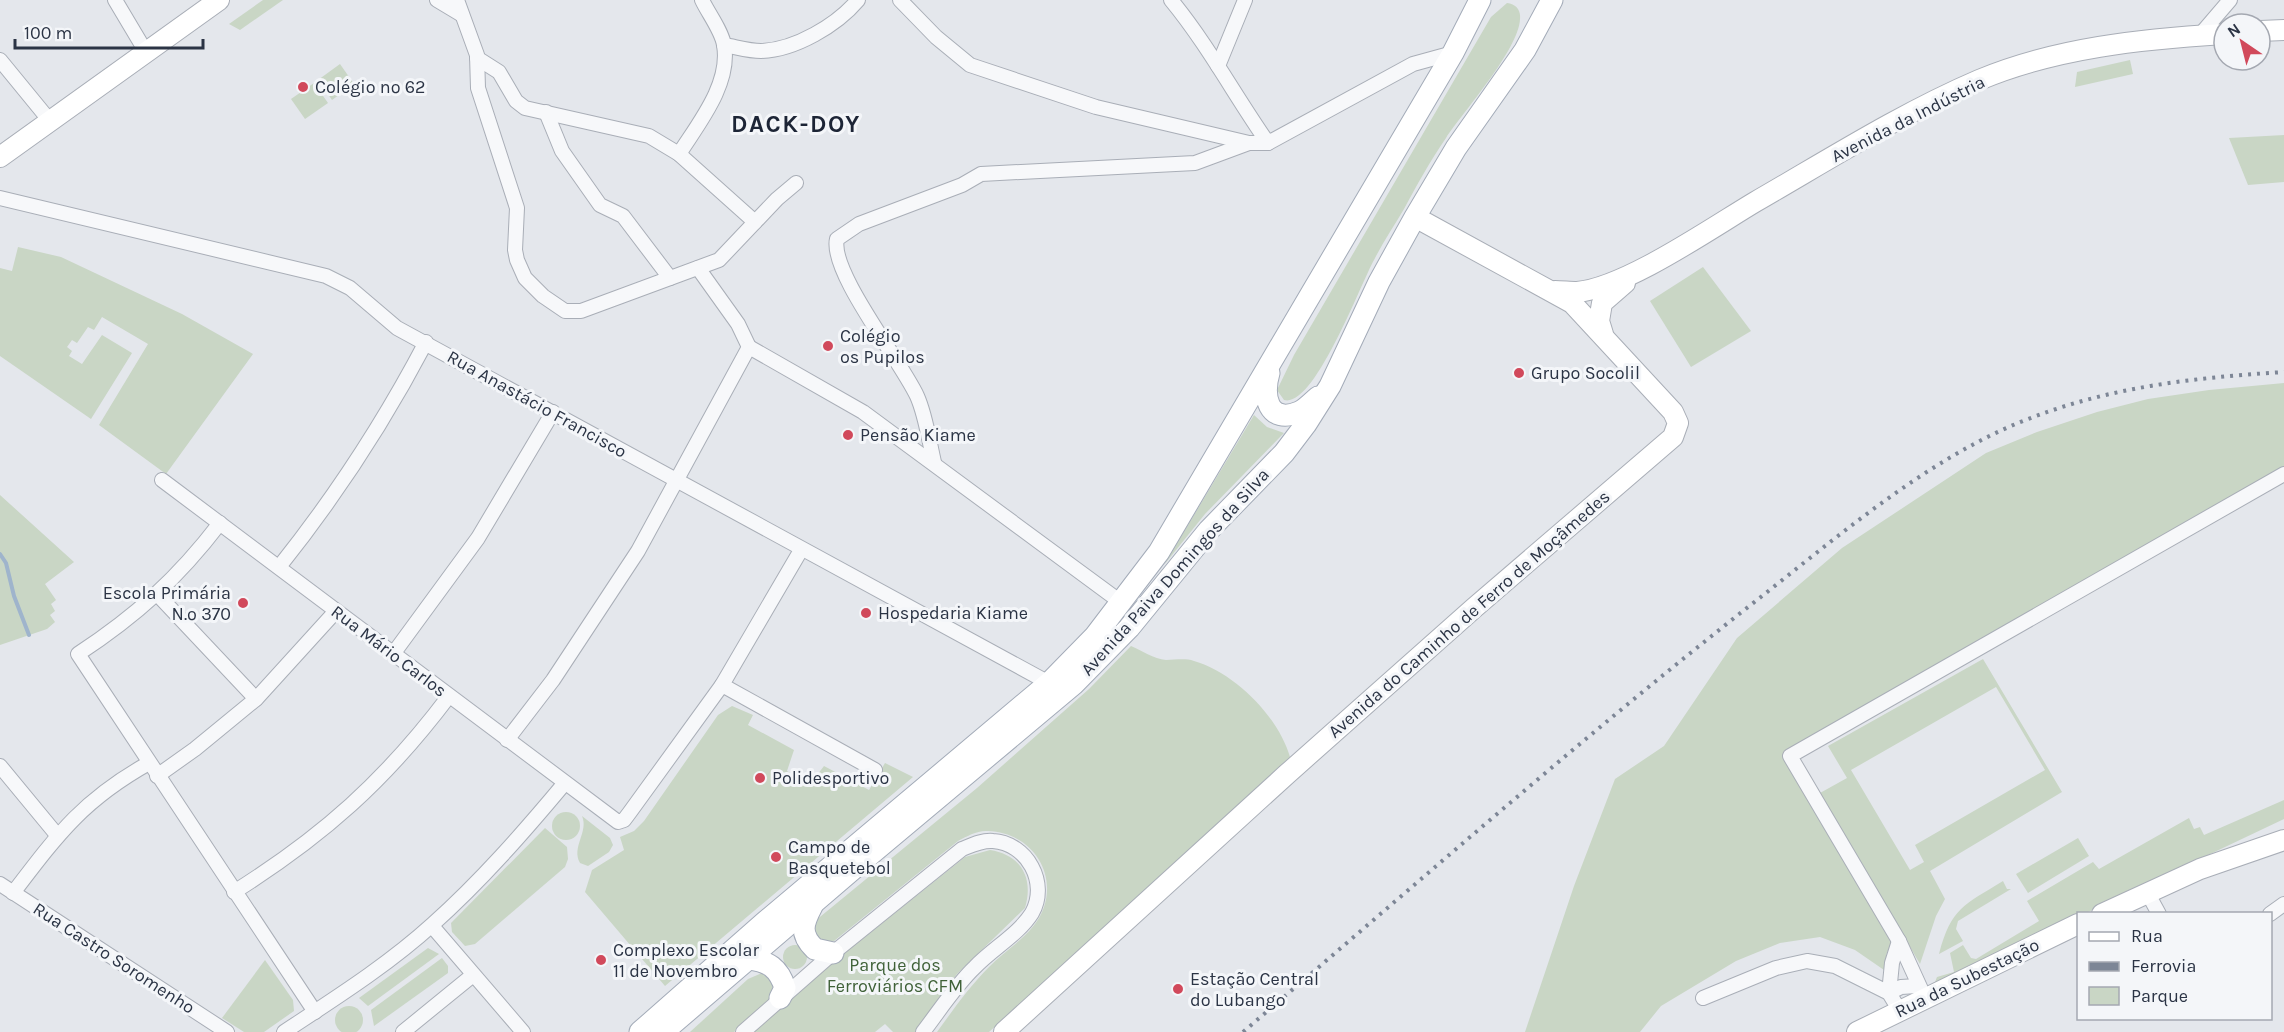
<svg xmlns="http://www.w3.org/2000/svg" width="2284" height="1032" viewBox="0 0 2284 1032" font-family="Karla,sans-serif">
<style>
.green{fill:#c9d6c5;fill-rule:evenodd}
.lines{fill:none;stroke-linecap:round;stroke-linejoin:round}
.stream{stroke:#9fb4cc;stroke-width:4}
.street-casing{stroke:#a9aeb7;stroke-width:16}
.secondary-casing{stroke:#a9aeb7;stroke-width:22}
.primary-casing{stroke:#a3abb8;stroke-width:23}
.street{stroke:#f7f8fa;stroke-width:14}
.secondary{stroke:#fff;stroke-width:20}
.primary{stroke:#fff;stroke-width:21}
.rail{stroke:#7d8696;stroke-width:4;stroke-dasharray:3 6;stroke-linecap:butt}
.poi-dot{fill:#d1495b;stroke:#f4f6f9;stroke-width:2}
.labels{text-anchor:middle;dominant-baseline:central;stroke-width:6;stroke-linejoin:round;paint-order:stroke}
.poi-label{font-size:18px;fill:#2b3445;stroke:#f4f6f9;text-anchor:start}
.street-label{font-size:18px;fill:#2b3445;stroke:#f4f6f9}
.park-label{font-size:18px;fill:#3f6138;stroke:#f4f6f9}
.district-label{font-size:24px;font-weight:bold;letter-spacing:1.5px;fill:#1d2536;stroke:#f4f6f9}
</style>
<rect width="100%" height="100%" fill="#e4e7ec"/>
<!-- green -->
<g class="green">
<polygon points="263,0 283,0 240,30 229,24"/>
<path d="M 1507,3 C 1516,4 1521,10 1520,19 C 1519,49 1464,111 1446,138 C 1430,161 1417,185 1404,209 C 1394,226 1383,242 1374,260 C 1361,283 1314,409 1284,400 L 1277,390 L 1294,355 L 1491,17 Z"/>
<polygon points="2130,60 2133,74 2075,87 2077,72"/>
<polygon points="340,64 354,84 332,100 318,80"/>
<polygon points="314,83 328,103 305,119 291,99"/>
<polygon points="2284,135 2284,182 2248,185 2229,138"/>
<polygon points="18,247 61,257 182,314 253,354 166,474 99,425 148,344 102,317 94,330 88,327 77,343 72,340 67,347 72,351 69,356 82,364 102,335 132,353 91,419 0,356 0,268 12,271"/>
<polygon points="1703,267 1751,331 1691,367 1650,301"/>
<polygon points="2284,383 2284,474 1790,756 1899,941 1887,952 1884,970 1855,950 1820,937 1780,943 1736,961 1661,1006 1640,1032 1525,1032 1574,886 1615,779 1664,746 1737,638 1842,548 1986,453 2037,432 2097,412 2148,399 2209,390"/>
<polygon points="1254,415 1267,427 1284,433 1205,514 1164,565"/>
<polygon points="0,495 74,562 45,584 56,600 51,604 55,611 50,615 55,622 47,629 0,645"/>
<path d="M 1131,646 C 1141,650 1154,659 1166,660 C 1175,660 1185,658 1194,661 C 1235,673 1278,716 1290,757 L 1121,915 L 989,1032 L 937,1032 C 953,1010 969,987 989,967 C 1007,948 1035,934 1044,907 C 1057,868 1027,832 988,831 C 978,830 967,836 958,841 L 834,941 L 821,942 L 812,929 L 815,921 L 977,788 L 1089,689 Z"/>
<path d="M 1983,659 L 2062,792 L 1930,871 L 1945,899 L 1936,916 L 1920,964 L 1820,793 L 1847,778 L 1828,746 ZM 1996,687 L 2045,770 L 1915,845 L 1924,862 L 1910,870 L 1851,770 Z"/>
<polygon points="732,706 753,715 748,725 794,750 787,771 810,784 824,766 869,790 885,763 913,777 665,986 585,892 592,870 624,850 620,837 634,831 644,821 718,715"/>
<polygon points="2284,800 2284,819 2086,913 2078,914 2078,917 1933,987 1937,977 1954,972 1950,953 1963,945 1971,958 1976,959 2039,921 2027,901 2093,862 2099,869 2189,818 2194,829 2200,827 2204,835"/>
<circle cx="566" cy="826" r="14"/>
<path d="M 582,816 L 610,838 L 613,845 L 609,852 L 588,866 L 580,863 C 571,847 589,832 582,816 Z"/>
<polygon points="545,828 567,847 568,859 565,867 475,944 465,946 452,932 451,923"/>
<polygon points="2078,838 2089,856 2028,893 2016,874"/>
<path d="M 990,850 C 1021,855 1034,878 1025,908 L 957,974 L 915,1032 L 893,1032 L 885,1024 L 875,1032 L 754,1032 L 811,980 L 965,857 Z"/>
<path d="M 2003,881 L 2007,889 L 2011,889 L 1958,921 L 1956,929 L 1963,941 L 1939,954 C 1951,908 1964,905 2003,881 Z"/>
<circle cx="795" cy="957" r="12"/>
<polygon points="428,948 439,954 368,1006 359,998"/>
<polygon points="442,958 448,966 448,973 374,1026 371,1010"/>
<polygon points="265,960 293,1000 294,1011 264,1032 244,1032 222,1018"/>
<polygon points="762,973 773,983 772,997 734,1032 690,1032 748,979"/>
<circle cx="349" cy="1020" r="14"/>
</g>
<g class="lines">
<!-- stream -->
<polyline class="stream" points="0,554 6,563 14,596 29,635"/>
<!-- street casing -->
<g class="street-casing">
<g id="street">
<polyline points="115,0 146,52"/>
<polyline points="437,0 462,15"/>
<polyline points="457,0 477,55 478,88 517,208 515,250 517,260 525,278 543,296 565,311 581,311 719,260 777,199 796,183"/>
<polyline points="900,0 936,37 970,65 1096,107 1249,143 1268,143 1413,64 1453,53"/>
<path d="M 1171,0 C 1208,45 1235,96 1268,143"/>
<polyline points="2200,35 2230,0"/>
<path d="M 724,45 C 736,47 749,51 761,51 C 795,50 837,25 858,0"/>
<polyline points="477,58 499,72 516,101 525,108 649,136 679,154 755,222"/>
<polyline points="0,60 50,121"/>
<polyline points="1218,66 1245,0"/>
<polyline points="546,112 562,151 600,205 623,216 670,278"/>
<path d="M 679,154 C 698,124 731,84 724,45 C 722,31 708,13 702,0"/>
<polyline points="0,198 326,276 350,288 397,328 1049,683"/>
<polyline points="698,268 738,324 749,347"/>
<path d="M 934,462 C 929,441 926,416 917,396 C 901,361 829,271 837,239 L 859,224 L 962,185 L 981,174 L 1195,163 L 1249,143"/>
<polyline points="162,480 618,822 624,820 630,812 722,685"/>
<path d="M 220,523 C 178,578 136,616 78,654 L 315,1012"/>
<polyline points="801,550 722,685 875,770"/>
<path d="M 279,567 C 335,497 384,422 426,342"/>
<polyline points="158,595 256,699"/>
<polyline points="393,654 478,538 553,412"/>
<polyline points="507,740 553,680 638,551 749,347 863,412 1122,603"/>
<polyline points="0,766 57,835"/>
<polyline points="157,776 195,749 256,699 336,611"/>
<polyline points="0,884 227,1032"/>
<path d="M 234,892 C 323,836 385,781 449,696"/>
<polyline points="2147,892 2159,914"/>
<path d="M 13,893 C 58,834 83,800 149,763"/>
<polyline points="2270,914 2284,904"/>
<polyline points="432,926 523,1032"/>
<polyline points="1899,941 1892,963 1889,993 1901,987 1917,986"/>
<polyline points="1703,998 1776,968 1807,961 1835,966 1889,993 1900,1011"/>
<polyline points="1925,998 1899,941 1790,756 2284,474"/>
<path d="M 284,1032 C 334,999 388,965 433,924 C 481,881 523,833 564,784"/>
<polyline points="403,1032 473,975"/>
<path d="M 743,1032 L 833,953 L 962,849 C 972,845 982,840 993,841 C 1027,843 1049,883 1032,913 C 1019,934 992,949 975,967 C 955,986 940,1010 923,1032"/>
</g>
</g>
<!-- secondary casing -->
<g class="secondary-casing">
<g id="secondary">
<polyline points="2260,31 2284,30"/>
<polyline points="0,157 219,0"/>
<path d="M 1555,291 C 1562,291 1570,292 1577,292 C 1625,288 1713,227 1755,202 C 1828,160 1902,113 1979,80 C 2055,48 2142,39 2224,34"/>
<polyline points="1603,334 1599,321 1602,303 1625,283"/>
<polyline points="2102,914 2200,869 2284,840"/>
<polyline points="1004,1032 1287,774 1474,608 1673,437 1678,423 1673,412 1572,303 1415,217"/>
<polyline points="1857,1032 2078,924"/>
</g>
</g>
<!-- primary casing -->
<g class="primary-casing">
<g id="primary">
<path d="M 1269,373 C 1262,396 1268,425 1299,412 C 1306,409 1312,402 1318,397"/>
<path d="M 812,906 C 803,923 799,934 815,949 L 833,953"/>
<path d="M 749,959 C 768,961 779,968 785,988 L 780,998"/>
<polyline points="640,1032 765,922 1049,683 1095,636 1159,552 1453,53 1480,0"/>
<polyline points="663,1032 859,864 1074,684 1129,628 1209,530 1284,453 1306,424 1330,386 1379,282 1415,217 1456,148 1525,50 1552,0"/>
</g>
</g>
<!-- street -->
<use href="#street" class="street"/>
<!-- secondary -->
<use href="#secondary" class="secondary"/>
<!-- primary -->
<use href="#primary" class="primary"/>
<!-- rail -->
<path class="rail" d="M 1243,1032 C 1413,887 1581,738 1757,600 C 1836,538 1924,462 2018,423 C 2106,387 2190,378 2284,372"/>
</g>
<!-- markers -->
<g class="poi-dot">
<circle cx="303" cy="87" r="6"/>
<circle cx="828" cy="346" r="6"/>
<circle cx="1519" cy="373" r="6"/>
<circle cx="848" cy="435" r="6"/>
<circle cx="243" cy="603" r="6"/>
<circle cx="866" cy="613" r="6"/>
<circle cx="760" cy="778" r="6"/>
<circle cx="776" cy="857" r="6"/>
<circle cx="601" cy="960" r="6"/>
<circle cx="1178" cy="989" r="6"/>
</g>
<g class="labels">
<!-- poi labels -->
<g class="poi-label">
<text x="315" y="87">Colégio nº 62</text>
<text x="840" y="336">Colégio<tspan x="840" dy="21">os Pupilos</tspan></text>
<text x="1531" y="373">Grupo Socolil</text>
<text x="860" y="435">Pensão Kiame</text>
<text x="231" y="593" text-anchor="end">Escola Primária<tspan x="231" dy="21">N.º 370</tspan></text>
<text x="878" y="613">Hospedaria Kiame</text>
<text x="772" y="778">Polidesportivo</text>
<text x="788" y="847">Campo de<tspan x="788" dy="21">Basquetebol</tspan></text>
<text x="613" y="950">Complexo Escolar<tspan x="613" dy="21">11 de Novembro</tspan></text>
<text x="1190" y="979">Estação Central<tspan x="1190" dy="21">do Lubango</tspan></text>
</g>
<!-- street labels -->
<g class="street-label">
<text transform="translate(1908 119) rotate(-27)">Avenida da Indústria</text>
<text transform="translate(537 404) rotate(29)">Rua Anastácio Francisco</text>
<text transform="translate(1175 572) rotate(-48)">Avenida Paiva Domingos da Silva</text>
<text transform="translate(1469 614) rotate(-41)">Avenida do Caminho de Ferro de Moçâmedes</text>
<text transform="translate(389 651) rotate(37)">Rua Mário Carlos</text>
<text transform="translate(114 958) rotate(33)">Rua Castro Soromenho</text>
<text transform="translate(1967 978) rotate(-26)">Rua da Subestação</text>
</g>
<!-- park labels -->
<g class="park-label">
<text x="895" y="965">Parque dos<tspan x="895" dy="21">Ferroviários CFM</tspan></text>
</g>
<!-- district labels -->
<g class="district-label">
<text x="796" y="124">DACK-DOY</text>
</g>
</g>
<!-- legend -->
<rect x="2077" y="912" width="195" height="108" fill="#f4f6f9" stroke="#a4a8b1" stroke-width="1.5"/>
<rect x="2089" y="932" width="30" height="9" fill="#ffffff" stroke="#a4a8b1" stroke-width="1.5"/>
<text x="2131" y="942" font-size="18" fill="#2b3445">Rua</text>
<rect x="2089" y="962" width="30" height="9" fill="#7d8696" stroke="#a4a8b1" stroke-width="1.5"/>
<text x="2131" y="972" font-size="18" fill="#2b3445">Ferrovia</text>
<rect x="2089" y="987" width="30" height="18" fill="#c9d6c5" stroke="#a4a8b1" stroke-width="1.5"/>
<text x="2131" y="1002" font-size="18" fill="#2b3445">Parque</text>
<!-- north arrow -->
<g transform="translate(2242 42) rotate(325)"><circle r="28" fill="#f4f6f9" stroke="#a4a8b1" stroke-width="1.5"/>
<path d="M0-4.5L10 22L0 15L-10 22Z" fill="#d1495b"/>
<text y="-9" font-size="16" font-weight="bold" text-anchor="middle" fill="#2b3445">N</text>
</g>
<!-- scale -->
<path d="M15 39v9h188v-9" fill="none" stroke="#2b3445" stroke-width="3"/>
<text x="24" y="39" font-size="18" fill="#2b3445" stroke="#f4f6f9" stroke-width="4.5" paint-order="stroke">100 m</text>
</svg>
